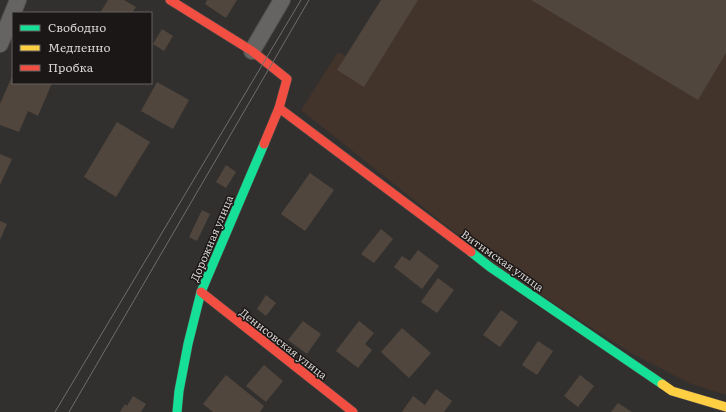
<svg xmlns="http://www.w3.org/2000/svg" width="726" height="412" viewBox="0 0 726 412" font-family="Literata,serif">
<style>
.industrial{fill:#42332b}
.building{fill:#50463d}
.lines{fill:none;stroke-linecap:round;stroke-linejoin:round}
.street-casing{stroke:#4e4c4b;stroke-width:18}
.fast-casing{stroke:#4e4c4b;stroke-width:10}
.slow-casing{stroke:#4e4c4b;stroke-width:10}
.jam-casing{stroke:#4e4c4b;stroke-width:10}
.street{stroke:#666463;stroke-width:16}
.fast{stroke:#16e098;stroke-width:9}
.slow{stroke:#ffcf43;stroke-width:9}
.jam{stroke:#f24e42;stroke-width:9}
.tram{stroke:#706e6e;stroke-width:1}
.labels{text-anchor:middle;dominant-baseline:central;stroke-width:3;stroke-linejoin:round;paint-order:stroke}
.street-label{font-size:11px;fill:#d5d2d0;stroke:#1a1716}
</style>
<rect width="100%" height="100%" fill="#32302e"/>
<!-- industrial -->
<polygon class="industrial" points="381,0 726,0 726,395 691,384 629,352 498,267 301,110 338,52 346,56"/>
<!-- building -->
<g class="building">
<polygon points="108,0 124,0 136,7 132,13 100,13"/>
<polygon points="207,0 237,0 226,18 205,4"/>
<polygon points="381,0 418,0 364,87 337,70"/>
<polygon points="531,0 726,0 726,53 698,100"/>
<polygon points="162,29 173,36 164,51 153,44"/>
<polygon points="13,74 13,83 52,83 38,116 28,111 19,132 0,125 0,104"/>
<polygon points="157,82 189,100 173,129 141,111"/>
<polygon points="117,122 150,142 116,197 84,177"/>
<polygon points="0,154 12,159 0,185"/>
<polygon points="226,165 236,172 226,188 216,182"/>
<polygon points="310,173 334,190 305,231 281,214"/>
<polygon points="202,210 210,214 197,241 189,237"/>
<polygon points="0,221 7,224 0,240"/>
<polygon points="381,229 393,239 374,263 361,254"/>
<polygon points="418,250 439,266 422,289 394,267 402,256 410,261"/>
<polygon points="438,278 454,290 437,313 421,302"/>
<polygon points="266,295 276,303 266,316 257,309"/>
<polygon points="501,310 518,322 500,347 483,335"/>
<polygon points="303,321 321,334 307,354 288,340"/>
<polygon points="359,321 374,333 365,344 372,350 358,368 336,351"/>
<polygon points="402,328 431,353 409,378 381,352"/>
<polygon points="538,341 553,351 537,375 522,365"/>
<polygon points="264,365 283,381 266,402 246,386"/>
<polygon points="226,375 264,406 260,412 213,412 203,404"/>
<polygon points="580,375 594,386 578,407 564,396"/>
<polygon points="436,389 452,401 444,412 402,412 413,396 425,405"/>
<polygon points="133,396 146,404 141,412 120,412 125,404 127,406"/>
<polygon points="618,403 632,412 611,412"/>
</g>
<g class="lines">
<!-- street casing -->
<g class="street-casing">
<g id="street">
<polyline points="0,44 18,0"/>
<polyline points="252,51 282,0"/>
</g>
</g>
<!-- fast casing -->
<g class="fast-casing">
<g id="fast">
<polyline points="471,252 490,267 662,384"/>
<polyline points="177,412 179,391 188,344 201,292 264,144"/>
</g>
</g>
<!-- slow casing -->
<g class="slow-casing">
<polyline id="slow" points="662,384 672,391 726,407"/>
</g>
<!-- jam casing -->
<g class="jam-casing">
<g id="jam">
<polyline points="170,0 252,51 287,79 279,108 264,144"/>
<polyline points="279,108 471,252"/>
<polyline points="201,292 353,412"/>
</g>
</g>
<!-- street -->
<use href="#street" class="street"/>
<!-- fast -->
<use href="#fast" class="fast"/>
<!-- slow -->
<use href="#slow" class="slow"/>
<!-- jam -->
<use href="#jam" class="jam"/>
<!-- tram -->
<g class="tram">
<polyline points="55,412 301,0"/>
<polyline points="69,412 309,0"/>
</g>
</g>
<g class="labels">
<!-- street labels -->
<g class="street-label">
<text transform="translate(211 238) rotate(-67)">Дорожная улица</text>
<text transform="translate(503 260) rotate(35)">Витимская улица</text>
<text transform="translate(284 343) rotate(38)">Денисовская улица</text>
</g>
</g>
<!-- legend -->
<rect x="12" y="12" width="140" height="72" fill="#1a1716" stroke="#656260"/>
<rect x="20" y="25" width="20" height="6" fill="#16e098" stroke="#656260"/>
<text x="48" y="32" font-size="12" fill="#d5d2d0">Свободно</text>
<rect x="20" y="45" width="20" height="6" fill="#ffcf43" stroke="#656260"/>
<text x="48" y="52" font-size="12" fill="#d5d2d0">Медленно</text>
<rect x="20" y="65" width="20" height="6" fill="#f24e42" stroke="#656260"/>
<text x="48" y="72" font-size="12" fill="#d5d2d0">Пробка</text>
</svg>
